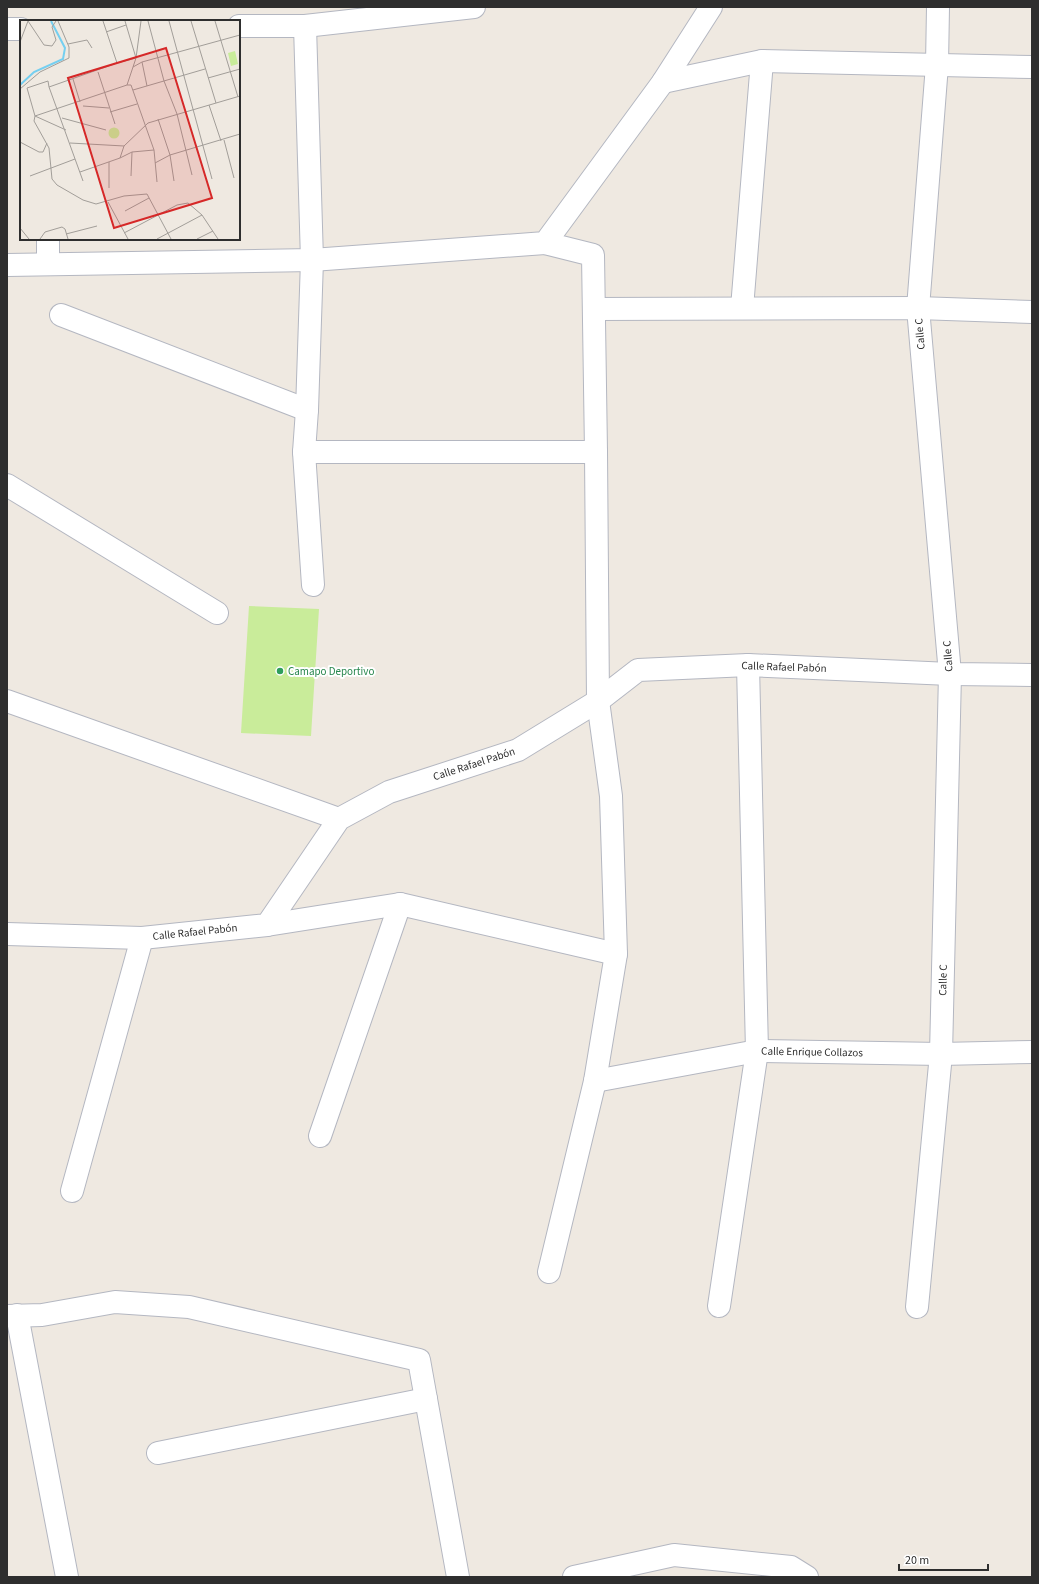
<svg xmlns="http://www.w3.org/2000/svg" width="1039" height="1584" viewBox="0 0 1039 1584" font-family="'Source Sans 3',sans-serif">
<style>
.pitch{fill:#c9ec9a}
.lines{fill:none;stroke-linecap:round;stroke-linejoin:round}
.minor-casing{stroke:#b4b7c1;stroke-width:24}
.minor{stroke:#fff;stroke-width:22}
.leisure-dot{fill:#2e9e5b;stroke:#fff;stroke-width:1.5}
.labels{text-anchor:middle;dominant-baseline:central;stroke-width:4;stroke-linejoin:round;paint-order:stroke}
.street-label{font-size:11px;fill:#2e2e2e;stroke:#fff}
.leisure-label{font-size:11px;fill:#27864d;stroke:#fff;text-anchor:start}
.inset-river{fill:none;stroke:#75cff0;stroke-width:2}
.inset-road{fill:none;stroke:#a29e99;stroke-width:1}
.view{fill:#d62828;fill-opacity:0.15;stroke:#d62828;stroke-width:2}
.inset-edge{fill:none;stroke:#2e2e2e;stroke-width:2}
</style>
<rect width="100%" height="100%" fill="#efe9e1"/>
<!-- pitch -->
<polygon class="pitch" points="249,606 319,609 311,736 241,733"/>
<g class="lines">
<!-- minor casing -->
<g class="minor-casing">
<g id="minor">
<polyline points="239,26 305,26 474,7"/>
<polyline points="305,26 312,260 307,410 304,452 313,585"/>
<polyline points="7,29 21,29"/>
<polyline points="663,82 762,61 1032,67"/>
<polyline points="48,239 48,264"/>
<polyline points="545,243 593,255 596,452 598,701 611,796 616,954"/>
<polyline points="7,265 312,260 545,243 663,82 711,7"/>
<polyline points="742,308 762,61"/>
<polyline points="594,309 918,308 1032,312"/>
<polyline points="61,315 307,410"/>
<polyline points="304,452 596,452"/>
<polyline points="7,485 217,613"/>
<polyline points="7,701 339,819"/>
<polyline points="267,925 400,904 616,954 595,1081 549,1272"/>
<polyline points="7,934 142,938 267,925 339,819 389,792 518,750 598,701 638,670 748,665 950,674 1032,675"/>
<polyline points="595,1081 757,1051 941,1054 1032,1052"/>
<polyline points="320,1136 400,904"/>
<polyline points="72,1191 142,938"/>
<polyline points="719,1306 757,1051 748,665"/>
<polyline points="917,1307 941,1054 950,674 918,308 937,65 938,7"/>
<polyline points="17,1315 67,1577"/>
<polyline points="7,1316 42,1315 115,1302 189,1307 419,1360 458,1577"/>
<polyline points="158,1453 426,1399"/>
<polyline points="574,1577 674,1555 791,1567 807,1577"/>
</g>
</g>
<!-- minor -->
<use href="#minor" class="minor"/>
</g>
<!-- markers -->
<circle class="leisure-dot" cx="280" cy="671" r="4"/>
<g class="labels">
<!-- street labels -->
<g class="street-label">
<text transform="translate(920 334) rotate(-95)">Calle C</text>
<text transform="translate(948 656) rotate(-94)">Calle C</text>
<text transform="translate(784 667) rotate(2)">Calle Rafael Pabón</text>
<text transform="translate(474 764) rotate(-18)">Calle Rafael Pabón</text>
<text transform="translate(195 932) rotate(-6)">Calle Rafael Pabón</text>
<text transform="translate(943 980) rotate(-89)">Calle C</text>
<text transform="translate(812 1052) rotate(1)">Calle Enrique Collazos</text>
</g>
<!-- leisure labels -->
<g class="leisure-label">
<text x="288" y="671">Camapo Deportivo</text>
</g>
</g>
<!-- overview -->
<g transform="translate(20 20)">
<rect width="220" height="220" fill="#efe9e1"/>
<path d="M 215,31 L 218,44 L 211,46 L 208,33 ZM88.5 113a5.5 5.5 0 1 1 11 0a5.5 5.5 0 1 1-11 0Z" fill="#c9ec9a"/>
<path class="inset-river" d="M 0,65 L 14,52 L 43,39 L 45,28 L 31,1"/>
<path class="inset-road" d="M 83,1 L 97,43 L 29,67 L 28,61 L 7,68 L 15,96 L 107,65 L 116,38 L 121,1M 128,1 L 144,61 L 157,94 L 172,155M 149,1 L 192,159M 171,1 L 196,83M 195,1 L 218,77M 86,12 L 106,5M 0,22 L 8,1 L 24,25 L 32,26 L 36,20 L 32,7 L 36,1M 48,24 L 67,20 L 72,28M 122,42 L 127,66M 97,43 L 116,38 L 105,1M 113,47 L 122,42 L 220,15M 78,52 L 95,104M 188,58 L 220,49M 53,59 L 60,82M 107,65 L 111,65 L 134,130M 29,67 L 63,161M 0,69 L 20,52 L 49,38 L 49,27 L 38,1M 113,70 L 185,49M 189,85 L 201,121M 63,86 L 89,88M 90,92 L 117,84M 42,98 L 86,110M 138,99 L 150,135 L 154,161M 46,110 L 15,96 L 14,101 L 29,128 L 32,159 L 37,165 L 63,180 L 76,184 L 104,176 L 127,174 L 151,219M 204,120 L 214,158M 0,122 L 19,132 L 23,132 L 27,123M 50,123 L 104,126M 100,138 L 112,132 L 134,130 L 137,162M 89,142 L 89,168M 135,143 L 150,135 L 220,114M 60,152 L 100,138 L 104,126 L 128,103 L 220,76M 10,156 L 55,139M 111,156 L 112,132M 88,182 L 108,219M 105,191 L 129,178M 0,208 L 9,219M 104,213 L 157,185 L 168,183 L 182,195 L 198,219M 46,214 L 77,206M 20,219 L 25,212 L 42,207 L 45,209 L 48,219M 137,219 L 182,195M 177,219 L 193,211"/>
<path class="view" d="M 146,28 L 192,178 L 94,208 L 48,58 Z"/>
<rect width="220" height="220" class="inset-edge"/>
</g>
<!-- border -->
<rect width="1039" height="1584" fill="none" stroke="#2e2e2e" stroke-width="16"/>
<!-- scale -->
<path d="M899 1564v6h89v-6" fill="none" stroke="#2e2e2e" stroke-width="2"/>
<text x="905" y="1564" font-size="12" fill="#2e2e2e" stroke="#ffffff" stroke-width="3" paint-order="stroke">20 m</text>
</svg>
